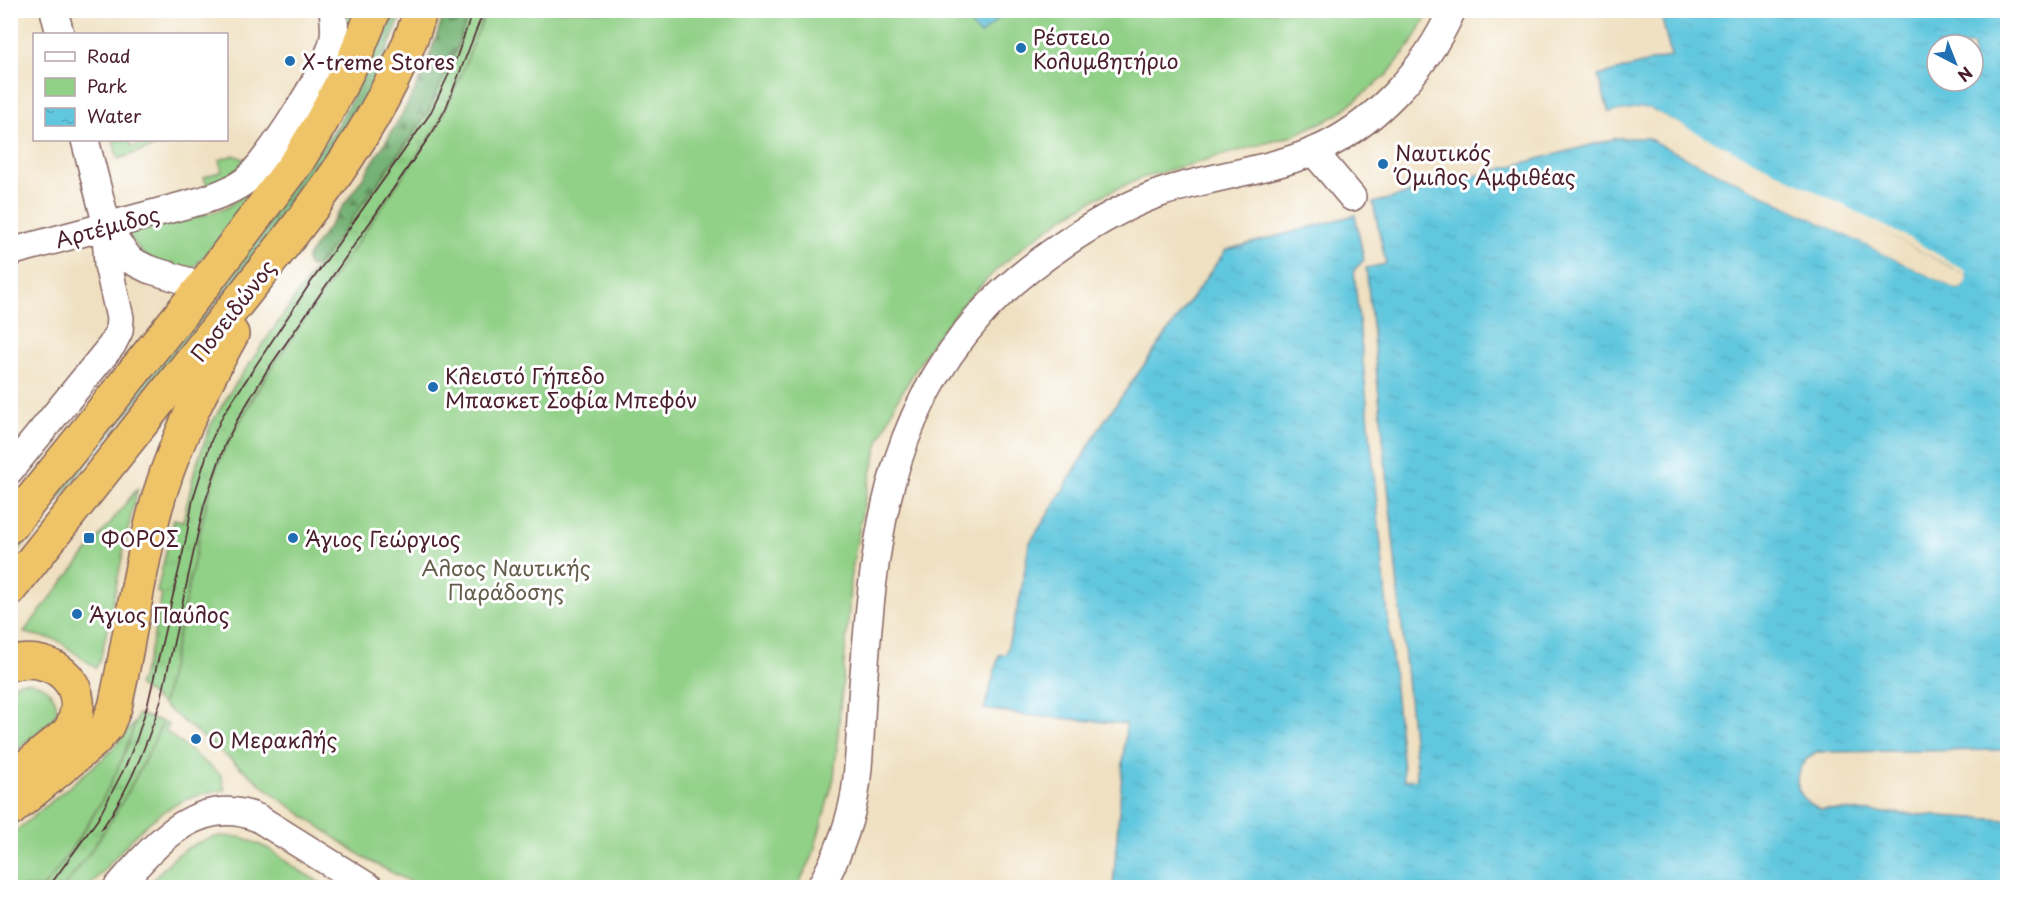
<svg xmlns="http://www.w3.org/2000/svg" width="2018" height="898" viewBox="0 0 2018 898" font-family="'Playpen Sans',sans-serif">
<style>
.grass{fill:url(#grass-tufts);stroke:#6e7859;stroke-width:1.5}
.forest{fill:url(#forest-firs);stroke:#5f6850;stroke-width:1.5}
.green{fill:#91d087;stroke:#6e7859;stroke-width:1.5}
.water{fill:url(#water-ripples);stroke:#567384;stroke-width:1.5;fill-rule:evenodd}
.pier{fill:#efe0c1}
.lines{fill:none;stroke-linecap:round;stroke-linejoin:round}
.minor-casing{stroke:#846360;stroke-width:30}
.highway-casing{stroke:#846360;stroke-width:36}
.minor{stroke:#fff;stroke-width:27}
.highway{stroke:#efc469;stroke-width:33}
.tram{stroke:#4a1f2b;stroke-width:1.5}
.poi-dot{fill:#1f6fb2;stroke:#fff;stroke-width:2}
.labels{text-anchor:middle;dominant-baseline:central;stroke-width:6;stroke-linejoin:round;paint-order:stroke}
.poi-label{font-size:21px;fill:#4a1f2b;stroke:#fff;text-anchor:start}
.street-label{font-size:21px;fill:#4a1f2b;stroke:#fff}
.park-label{font-size:21px;fill:#635d4b;stroke:#fff}
</style>
<defs>
<pattern id="grass-tufts" width="24" height="20" patternUnits="userSpaceOnUse" patternTransform="scale(1.5)"><rect width="24" height="20" fill="#91d087"/><path d="M3 7l-1-3M5 7V3M7 7l1-3M15 17l-1-3M17 17v-4M19 17l1-3" fill="none" stroke="#7fb275"/></pattern>
<pattern id="forest-firs" width="22" height="20" patternUnits="userSpaceOnUse" patternTransform="scale(1.5)"><rect width="22" height="20" fill="#74b274"/><path d="M5 1l3.5 6h-7zM16 11l3.5 6h-7z" fill="#61905f"/></pattern>
<pattern id="water-ripples" width="26" height="14" patternUnits="userSpaceOnUse" patternTransform="scale(1.5)"><rect width="26" height="14" fill="#61c7de"/><path d="M2 4q2-2 4 0t4 0M15 11q2-2 4 0t4 0" fill="none" stroke="#56aabf"/></pattern>
</defs>
<rect width="100%" height="100%" fill="#fff"/>
<filter id="ink" filterUnits="userSpaceOnUse"><feTurbulence type="fractalNoise" baseFrequency=".0167" numOctaves="2"/><feDisplacementMap in="SourceGraphic" scale="12" xChannelSelector="R" yChannelSelector="G"/><feConvolveMatrix kernelMatrix="1 2 1 2 8 2 1 2 1" color-interpolation-filters="sRGB"/></filter>
<filter id="wash" filterUnits="userSpaceOnUse"><feTurbulence type="fractalNoise" baseFrequency=".008" numOctaves="4" result="noise"/><feDisplacementMap in="SourceGraphic" scale="24" xChannelSelector="R" yChannelSelector="G"/><feGaussianBlur stdDeviation="1.35" result="paint"/><feColorMatrix in="noise" values="0 0 0 0 0 0 0 0 0 0 0 0 0 0 0 0 0 1.4 0 .05"/><feComposite in="paint" operator="in"/></filter>
<g filter="url(#wash)">
<rect width="100%" height="100%" fill="#efe0c1"/>
<!-- grass -->
<g class="grass">
<path d="M 470,11 L 486,11 L 462,73 L 438,125 L 252,397 L 207,501 L 163,705 L 138,685 C 151,657 156,624 162,594 L 157,592 L 173,519 L 183,521 L 195,469 L 210,426 L 230,392 L 316,267 L 411,138 L 427,114 L 453,58 Z"/>
<path d="M 138,714 L 163,722 C 136,782 105,836 64,887 L 43,888 C 85,836 119,777 138,714 Z"/>
</g>
<!-- forest -->
<g class="forest">
<path d="M 392,11 L 403,11 C 392,40 380,70 365,98 C 320,182 255,255 196,329 C 134,406 72,483 11,559 L 11,541 L 335,129 C 357,90 376,52 392,11 Z"/>
<path d="M 445,11 L 470,11 L 453,58 L 427,114 L 319,265 L 310,267 L 307,263 L 307,257 C 345,204 384,150 414,92 C 427,66 436,38 445,11 Z"/>
</g>
<!-- green -->
<g class="green">
<path d="M 345,11 L 357,11 C 320,107 260,194 191,271 L 151,264 L 127,234 L 211,213 L 226,208 L 250,191 Z"/>
<polygon points="486,11 1429,11 1414,40 1387,75 1337,115 1292,136 1141,178 1099,197 1067,215 1028,243 997,269 962,305 933,341 896,402 879,442 865,498 850,579 849,609 834,778 812,858 797,887 420,887 366,859 277,797 163,705 207,501 217,467 228,442 270,370 438,125 462,73"/>
<polygon points="113,140 129,140 132,147 153,140 175,140 118,159"/>
<polygon points="234,155 250,162 209,191 204,177 222,171 219,160"/>
<path d="M 138,488 C 123,545 114,603 100,661 L 96,668 L 57,640 L 24,633 L 26,629 Z"/>
<path d="M 19,682 C 38,680 56,690 57,710 L 52,720 L 11,755 L 11,688 Z"/>
<path d="M 135,722 C 119,780 85,830 51,878 L 43,887 L 11,887 L 11,835 L 106,756 Z"/>
<path d="M 163,722 L 168,724 L 166,730 L 169,734 L 221,775 L 225,790 C 159,796 130,842 89,887 L 64,887 C 105,836 136,782 163,722 Z"/>
<path d="M 220,836 L 242,837 L 269,849 L 300,871 L 328,887 L 147,887 C 170,860 184,843 220,836 Z"/>
</g>
<!-- water -->
<g class="water">
<polygon points="959,11 1007,11 980,35"/>
<path d="M 1660,11 L 2007,11 L 2007,750 L 1816,752 C 1789,769 1791,797 1821,809 L 2007,820 L 2007,887 L 1113,887 L 1126,724 L 1025,715 L 984,709 L 999,655 L 1006,654 L 1021,593 L 1029,544 L 1059,497 L 1102,424 L 1226,250 L 1355,215 L 1364,260 L 1354,270 L 1404,780 L 1417,779 L 1367,276 L 1366,268 L 1386,264 L 1373,203 L 1617,138 L 1647,138 L 1956,289 L 1962,288 L 1967,275 L 1650,109 L 1641,108 L 1609,113 L 1598,76 L 1671,56 ZM 1937,45 L 1973,45 L 1973,81 L 1937,81 Z"/>
</g>
<!-- pier -->
<polygon class="pier" points="1641,108 1650,109 1913,240 1966,271 1967,280 1962,288 1956,289 1654,141 1656,139 1957,286 1960,285 1964,279 1963,273 1649,112 1642,111 1610,116 1609,113"/>
</g>
<g filter="url(#ink)">
<g class="lines">
<!-- minor casing -->
<g class="minor-casing">
<g id="minor">
<polyline points="54,10 60,34"/>
<polyline points="1313,151 1352,197"/>
<polyline points="106,227 130,260 148,269 203,286"/>
<path d="M 10,252 L 204,200 C 218,195 233,190 245,181 C 268,162 326,71 333,42 C 336,32 334,21 333,10"/>
<polyline points="10,470 112,345 119,331 120,318 108,265 105,218 85,140"/>
<path d="M 117,888 C 154,846 197,792 258,818 L 370,888"/>
<path d="M 820,888 C 835,861 848,829 854,799 C 860,768 860,730 862,698 C 874,553 880,429 981,314 C 1023,267 1104,212 1163,192 C 1212,176 1265,171 1312,152 C 1373,127 1426,69 1452,10"/>
</g>
</g>
<!-- highway casing -->
<g class="highway-casing">
<g id="highway">
<polyline points="10,526 203,286 299,159 322,121 355,57 374,10"/>
<path d="M 10,589 C 81,500 151,411 222,322 C 298,226 383,129 421,10"/>
<path d="M 10,664 C 55,651 95,688 69,732 L 10,780"/>
<path d="M 10,810 L 94,741 L 107,726 L 115,707 C 129,644 137,580 153,518 C 169,453 200,392 232,334"/>
</g>
</g>
<!-- minor -->
<use href="#minor" class="minor"/>
<!-- highway -->
<use href="#highway" class="highway"/>
<!-- tram -->
<g class="tram">
<path d="M 101,830 C 129,791 147,745 161,700 L 204,505 L 224,447 L 236,422 L 266,372 L 434,130 L 446,108 L 484,10"/>
<polyline points="48,888 98,819 126,765 137,738 148,703 186,539 193,499 211,441 223,415 311,282 430,114 456,59 473,10"/>
</g>
</g>
</g>
<!-- markers -->
<g class="poi-dot">
<circle cx="1021" cy="48" r="6"/>
<circle cx="290" cy="61" r="6"/>
<circle cx="1383" cy="164" r="6"/>
<circle cx="433" cy="387" r="6"/>
<rect x="83" y="532" width="12" height="12" rx="3"/>
<circle cx="293" cy="538" r="6"/>
<circle cx="77" cy="614" r="6"/>
<circle cx="196" cy="739" r="6"/>
</g>
<g class="labels">
<!-- poi labels -->
<g class="poi-label">
<text x="1033" y="36">Ρέστειο<tspan x="1033" dy="24">Κολυμβητήριο</tspan></text>
<text x="302" y="61">X-treme Stores</text>
<text x="1395" y="152">Ναυτικός<tspan x="1395" dy="24">Όμιλος Αμφιθέας</tspan></text>
<text x="445" y="375">Κλειστό Γήπεδο<tspan x="445" dy="24">Μπασκετ Σοφία Μπεφόν</tspan></text>
<text x="101" y="538">ΦΟΡΟΣ</text>
<text x="305" y="538">Άγιος Γεώργιος</text>
<text x="89" y="614">Άγιος Παύλος</text>
<text x="208" y="739">Ο Μερακλής</text>
</g>
<!-- street labels -->
<g class="street-label">
<text transform="translate(107 226) rotate(-15)">Αρτέμιδος</text>
<text transform="translate(232 310) rotate(-52)">Ποσειδώνος</text>
</g>
<!-- park labels -->
<g class="park-label">
<text x="506" y="567">Αλσος Ναυτικής<tspan x="506" dy="24">Παράδοσης</tspan></text>
</g>
</g>
<!-- margin -->
<rect width="2018" height="898" fill="none" stroke="#fff" stroke-width="36"/>
<!-- legend -->
<rect x="33" y="33" width="195" height="108" fill="#ffffff" stroke="#b7a5aa" stroke-width="1.5"/>
<rect x="45" y="52" width="30" height="9" fill="#ffffff" stroke="#b7a5aa" stroke-width="1.5"/>
<text x="87" y="63" font-size="18" fill="#4a1f2b">Road</text>
<rect x="45" y="78" width="30" height="18" fill="#91d087" stroke="#b7a5aa" stroke-width="1.5"/>
<text x="87" y="93" font-size="18" fill="#4a1f2b">Park</text>
<rect x="45" y="108" width="30" height="18" fill="url(#water-ripples)" stroke="#b7a5aa" stroke-width="1.5"/>
<text x="87" y="123" font-size="18" fill="#4a1f2b">Water</text>
<!-- north arrow -->
<g transform="translate(1955 63) rotate(138)"><circle r="28" fill="#ffffff" stroke="#b7a5aa" stroke-width="1.5"/>
<path d="M0-4.5L10 22L0 15L-10 22Z" fill="#1f6fb2"/>
<text y="-9" font-size="16" font-weight="bold" text-anchor="middle" fill="#4a1f2b">N</text>
</g>
</svg>
